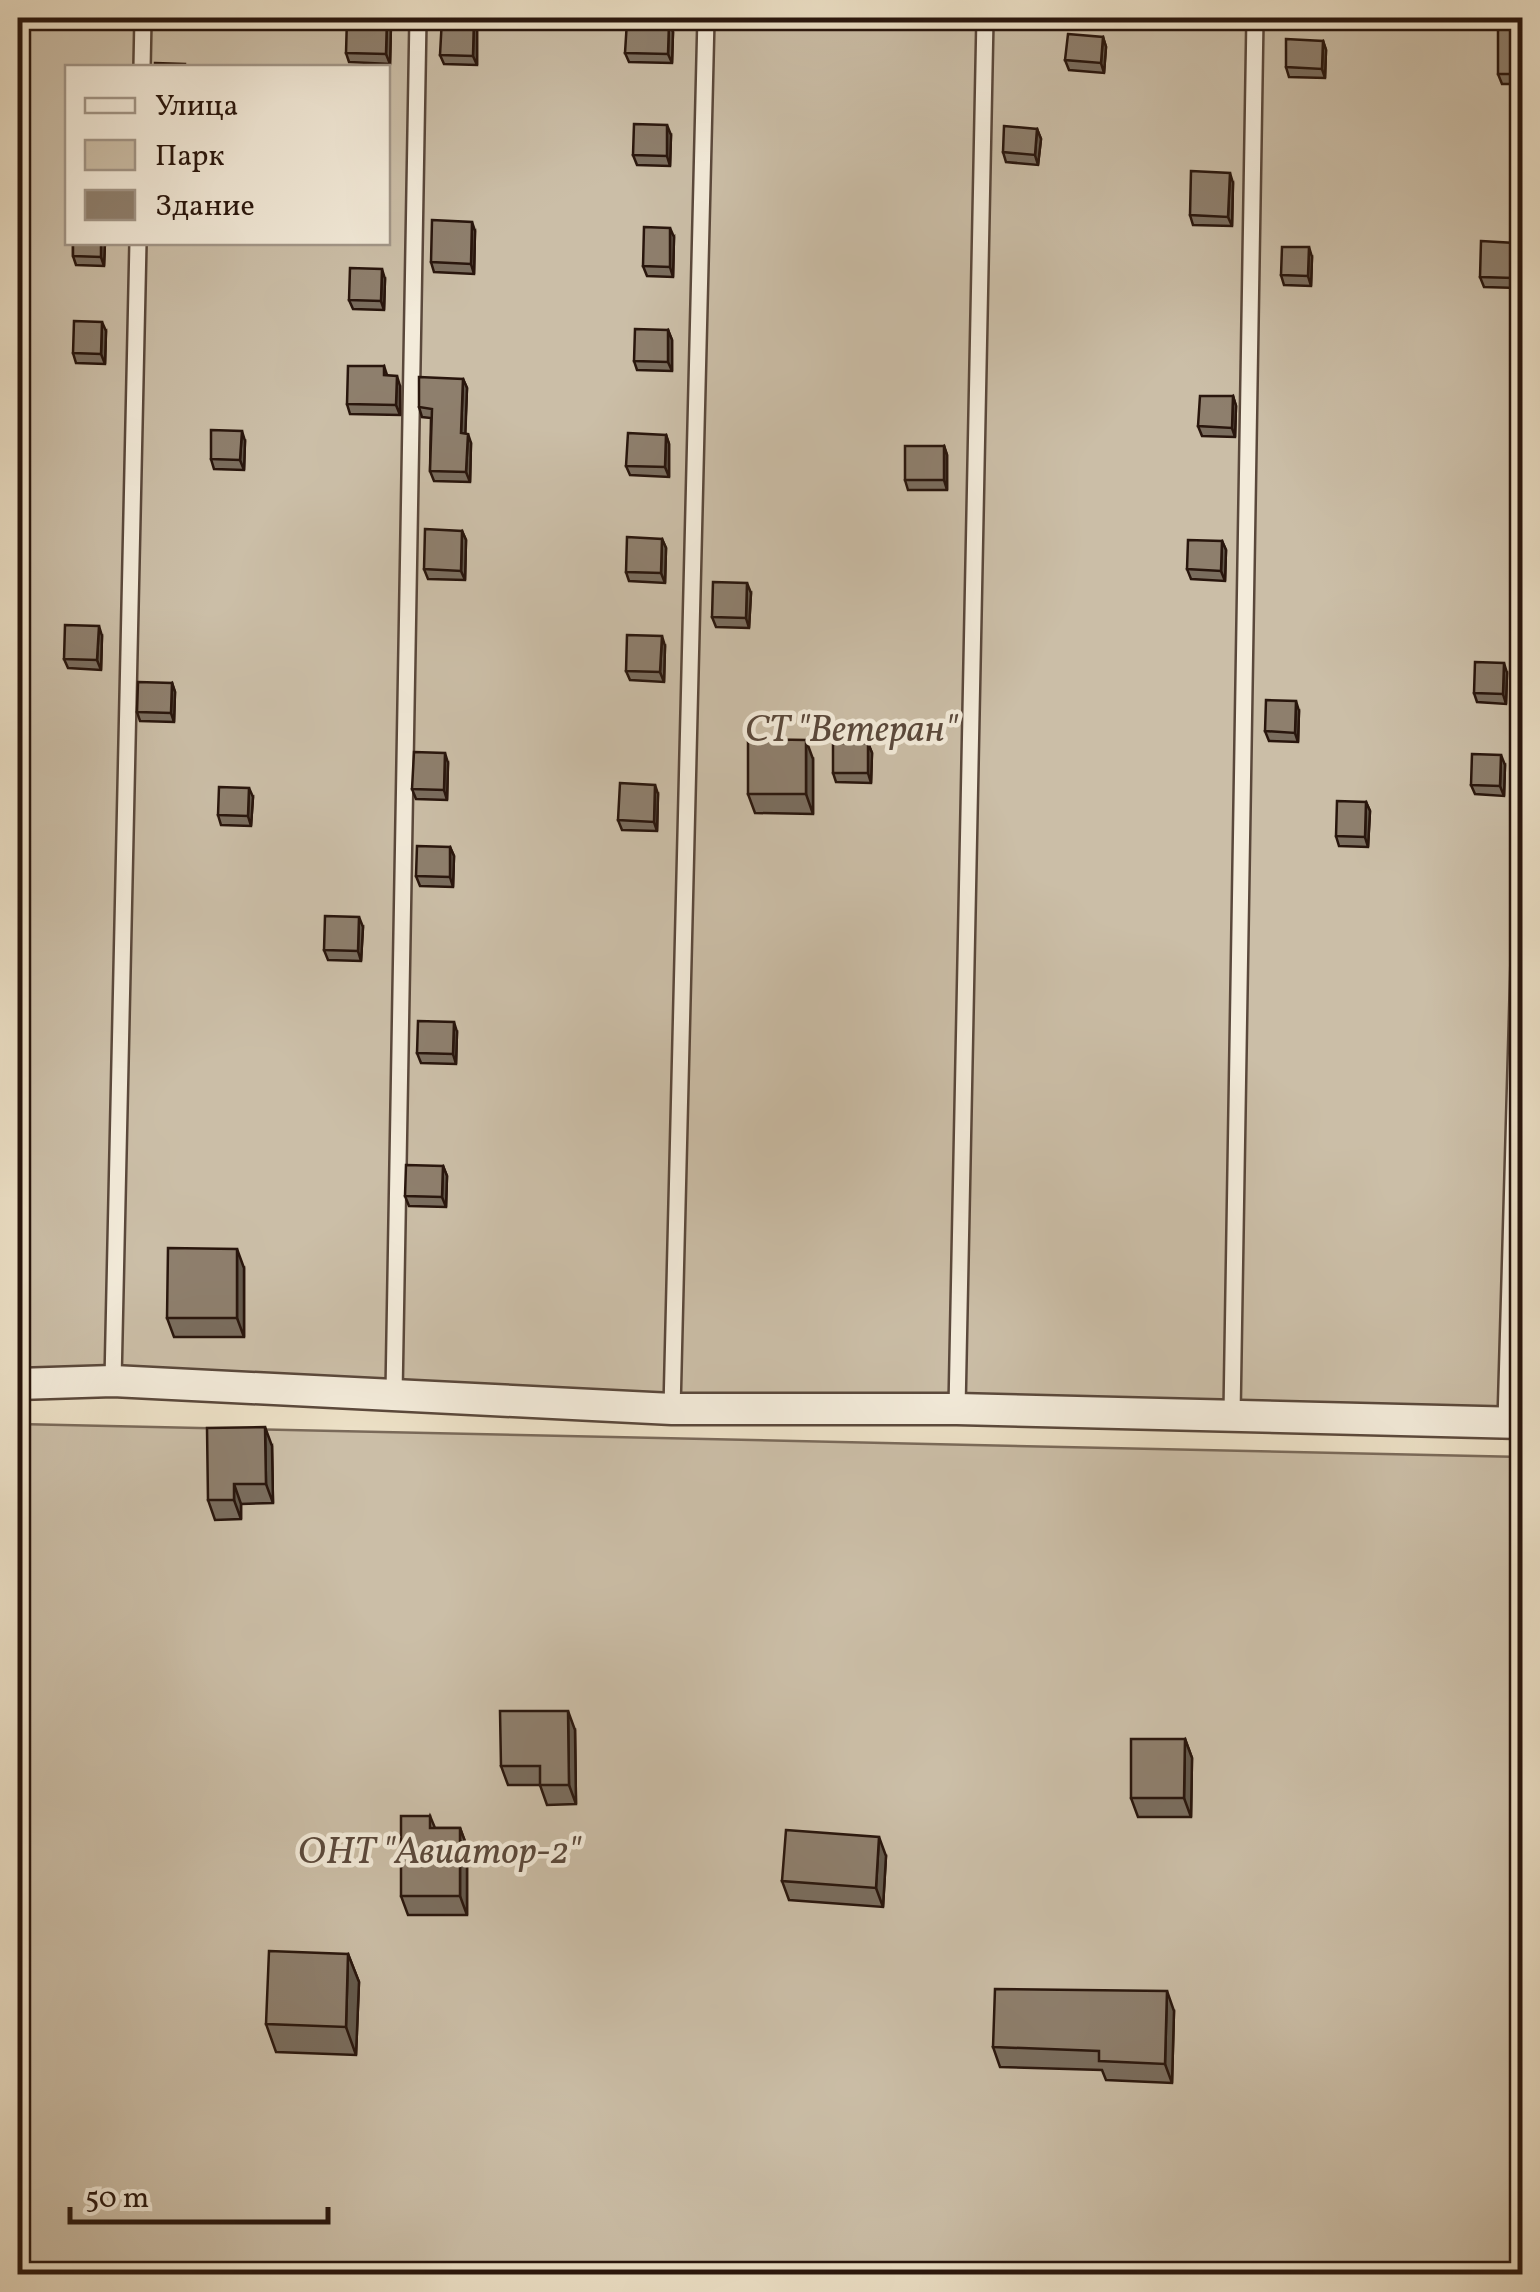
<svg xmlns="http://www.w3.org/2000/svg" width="1540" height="2292" viewBox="0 0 1540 2292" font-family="Vollkorn,serif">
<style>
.green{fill:#cbbea7;stroke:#7a6a5a;stroke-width:2.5;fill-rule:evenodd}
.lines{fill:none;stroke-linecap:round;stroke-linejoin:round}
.lane-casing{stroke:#5a483b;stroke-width:20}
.street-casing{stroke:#5a483b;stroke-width:35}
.lane{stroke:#f3ebda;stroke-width:15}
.street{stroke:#f3ebda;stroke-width:30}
.wall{fill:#7a6d5e;stroke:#29160d;stroke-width:2.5}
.shaded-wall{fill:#63594c;stroke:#29160d;stroke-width:2.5}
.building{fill:#8e7f6d;stroke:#29160d;stroke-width:2.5}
.labels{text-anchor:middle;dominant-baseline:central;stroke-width:9;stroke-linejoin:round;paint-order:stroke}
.park-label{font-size:38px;font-style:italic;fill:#5a483b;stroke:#f3ebda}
</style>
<rect width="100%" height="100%" fill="#ece0c6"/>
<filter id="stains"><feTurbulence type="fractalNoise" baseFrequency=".002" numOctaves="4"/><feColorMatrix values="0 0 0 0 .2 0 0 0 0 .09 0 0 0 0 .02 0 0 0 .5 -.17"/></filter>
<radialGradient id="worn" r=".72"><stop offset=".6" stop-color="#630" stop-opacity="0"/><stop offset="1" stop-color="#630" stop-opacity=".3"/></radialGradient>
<!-- green -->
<g class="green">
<path d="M 18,18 L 1522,18 L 1522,1417 L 18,1384 ZM 68,68 L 388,68 L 388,242 L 68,242 Z"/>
<polygon points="18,1424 1522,1457 1522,2274 18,2274"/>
</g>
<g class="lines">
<!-- lane casing -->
<g class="lane-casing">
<g id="lane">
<polyline points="142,68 143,18"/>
<polyline points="113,1381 138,242"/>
<polyline points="394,1394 418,18"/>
<polyline points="672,1409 706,18"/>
<polyline points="957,1409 985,18"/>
<polyline points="1232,1414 1255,18"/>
<polyline points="1506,1422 1522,860"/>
</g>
</g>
<!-- street casing -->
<g class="street-casing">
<polyline id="street" points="18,1384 113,1381 672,1409 957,1409 1522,1423"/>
</g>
<!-- lane -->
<use href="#lane" class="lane"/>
<!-- street -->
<use href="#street" class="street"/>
</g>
<!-- wall -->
<g class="wall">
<polygon points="477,18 477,65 444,64 440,55"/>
<polygon points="1522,18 1522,84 1502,84 1498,74"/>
<polygon points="669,23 673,32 672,63 629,62 625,53"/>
<polygon points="391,24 390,64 349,62 346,53"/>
<polygon points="1103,37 1106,47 1104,73 1069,70 1065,60"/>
<polygon points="1323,41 1326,50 1325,78 1289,77 1286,67"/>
<polygon points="1037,129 1041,139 1038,165 1006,162 1003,152"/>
<polygon points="671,135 670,166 637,165 633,155"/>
<polygon points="1233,183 1232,226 1193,225 1190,215"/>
<polygon points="475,231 474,274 434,272 431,262"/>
<polygon points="674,237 673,277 647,276 643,266"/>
<polygon points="73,242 105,242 104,266 76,265 73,256"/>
<polygon points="1519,252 1517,288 1484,287 1480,277"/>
<polygon points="1312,257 1311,286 1284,285 1281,275"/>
<polygon points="385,279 384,310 353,309 349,300"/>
<polygon points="668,330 672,340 672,371 637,370 634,361"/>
<polygon points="106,331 105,364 76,363 73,353"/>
<polygon points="384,366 387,375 400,386 400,415 350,414 347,404"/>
<polygon points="463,379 467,388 465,434 471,443 470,482 434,481 430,471 431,418 422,417 419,407"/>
<polygon points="1233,396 1236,406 1235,437 1202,436 1198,426"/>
<polygon points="666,435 669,444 669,477 630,475 626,466"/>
<polygon points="245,441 244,470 214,469 211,459"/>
<polygon points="944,446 947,455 947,490 908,490 905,480"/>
<polygon points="462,531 466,540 465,580 428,579 424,569"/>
<polygon points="662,539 666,548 665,583 629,581 626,572"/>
<polygon points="1222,541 1226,550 1225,581 1191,579 1187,569"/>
<polygon points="751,593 749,628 716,627 712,617"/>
<polygon points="102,636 101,670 68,668 64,659"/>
<polygon points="665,646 664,682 630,680 626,671"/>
<polygon points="1507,673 1506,704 1477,702 1474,693"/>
<polygon points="172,683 175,692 174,722 140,721 137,712"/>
<polygon points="1299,711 1298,742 1269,741 1265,731"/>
<polygon points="868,743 872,753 871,783 836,782 833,773"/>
<polygon points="813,759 813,814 755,813 748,794"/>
<polygon points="448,763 447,800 416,799 412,789"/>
<polygon points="1505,765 1504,796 1475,794 1471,785"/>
<polygon points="658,794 657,831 622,830 618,820"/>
<polygon points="253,797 251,826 221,825 218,815"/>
<polygon points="1366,802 1370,811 1368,847 1339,846 1336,836"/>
<polygon points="450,847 454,856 453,887 420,886 416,876"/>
<polygon points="363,927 361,961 328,960 324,950"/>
<polygon points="457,1032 456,1064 421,1063 417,1053"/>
<polygon points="443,1166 447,1176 446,1207 409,1206 405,1196"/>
<polygon points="244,1268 244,1337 174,1337 167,1318"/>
<polygon points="272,1446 273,1503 241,1504 241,1519 215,1520 208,1500"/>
<polygon points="575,1730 576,1804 547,1805 540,1785 508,1785 501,1766"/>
<polygon points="1185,1739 1192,1758 1191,1817 1138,1817 1131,1798"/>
<polygon points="430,1816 435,1828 460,1828 467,1847 467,1915 408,1915 401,1896"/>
<polygon points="886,1856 883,1907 789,1900 782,1881"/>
<polygon points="348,1954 359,1982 356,2055 276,2052 266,2024"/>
<polygon points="1174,2011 1172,2083 1106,2080 1102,2070 1000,2067 993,2047"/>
</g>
<!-- shaded-wall -->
<g class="shaded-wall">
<polygon points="387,18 391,24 390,64 386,54"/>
<polygon points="474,18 477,18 477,65 473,56"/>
<polygon points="669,23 673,32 672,63 668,54"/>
<polygon points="1103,37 1106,47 1104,73 1101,63"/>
<polygon points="1323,41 1326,50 1325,78 1322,69"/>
<polygon points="667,125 671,135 670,166 667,156"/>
<polygon points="1037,129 1041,139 1038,165 1035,155"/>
<polygon points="1230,173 1233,183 1232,226 1228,217"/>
<polygon points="472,222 475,231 474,274 471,264"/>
<polygon points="670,228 674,237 673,277 670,267"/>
<polygon points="101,242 105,242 104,266 101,257"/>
<polygon points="1515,243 1519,252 1517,288 1514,278"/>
<polygon points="1309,247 1312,257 1311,286 1308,276"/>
<polygon points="382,269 385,279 384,310 381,301"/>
<polygon points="102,322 106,331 105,364 101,354"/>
<polygon points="668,330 672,340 672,371 668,362"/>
<polygon points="397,376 400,386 400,415 396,405"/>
<polygon points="463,379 467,388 465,443 461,433"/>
<polygon points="1233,396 1236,406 1235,437 1232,428"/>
<polygon points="242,431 245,441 244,470 240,460"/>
<polygon points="468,434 471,443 470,482 466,472"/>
<polygon points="666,435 669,444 669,477 665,467"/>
<polygon points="944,446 947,455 947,490 944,480"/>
<polygon points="462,531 466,540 465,580 461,571"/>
<polygon points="662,539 666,548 665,583 661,573"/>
<polygon points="1222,541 1226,550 1225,581 1221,571"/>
<polygon points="747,583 751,593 749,628 746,618"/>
<polygon points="99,626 102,636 101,670 97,660"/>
<polygon points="662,636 665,646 664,682 660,672"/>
<polygon points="1504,663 1507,673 1506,704 1503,694"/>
<polygon points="172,683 175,692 174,722 171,713"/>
<polygon points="1296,701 1299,711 1298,742 1295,733"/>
<polygon points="806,740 813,759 813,814 806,794"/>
<polygon points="868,743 872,753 871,783 868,773"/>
<polygon points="445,753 448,763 447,800 444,790"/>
<polygon points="1501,755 1505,765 1504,796 1500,786"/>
<polygon points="655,785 658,794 657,831 654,822"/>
<polygon points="249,788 253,797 251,826 248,816"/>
<polygon points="1366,802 1370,811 1368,847 1365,837"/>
<polygon points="450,847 454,856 453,887 450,877"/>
<polygon points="359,917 363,927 361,961 358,951"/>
<polygon points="454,1022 457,1032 456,1064 453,1054"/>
<polygon points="443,1166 447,1176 446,1207 442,1197"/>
<polygon points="237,1249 244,1268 244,1337 237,1318"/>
<polygon points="265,1427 272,1446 273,1503 266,1484"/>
<polygon points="234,1484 241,1504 241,1519 234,1500"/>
<polygon points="568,1711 575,1730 576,1804 569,1785"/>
<polygon points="1185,1739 1192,1758 1191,1817 1184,1798"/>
<polygon points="460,1828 467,1847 467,1915 460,1896"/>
<polygon points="879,1837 886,1856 883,1907 876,1888"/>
<polygon points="348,1954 359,1982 356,2055 346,2027"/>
<polygon points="1167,1991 1174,2011 1172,2083 1165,2064"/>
</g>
<!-- building -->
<g class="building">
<polygon points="347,18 387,18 386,54 346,53"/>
<polygon points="442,18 474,18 473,56 440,55"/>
<rect x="1498" y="18" width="24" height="56"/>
<polygon points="627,21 669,23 668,54 625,53"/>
<polygon points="1068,34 1103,37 1101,63 1065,60"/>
<polygon points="1286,39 1323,41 1322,69 1286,67"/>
<polygon points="155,63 185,64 185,68 155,68"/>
<polygon points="634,124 667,125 667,156 633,155"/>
<polygon points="1004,126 1037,129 1035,155 1003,152"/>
<polygon points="1191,171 1230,173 1228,217 1190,215"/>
<polygon points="432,220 472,222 471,264 431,262"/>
<polygon points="644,227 670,228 670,267 643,266"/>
<polygon points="1481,241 1515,243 1514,278 1480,277"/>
<polygon points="73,242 101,242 101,257 73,256"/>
<polygon points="1282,247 1309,247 1308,276 1281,275"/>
<polygon points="350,268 382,269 381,301 349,300"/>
<polygon points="74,321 102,322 101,354 73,353"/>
<polygon points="635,329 668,330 668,362 634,361"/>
<polygon points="348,366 384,366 384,375 397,376 396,405 347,404"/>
<polygon points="419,377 463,379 461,433 468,434 466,472 430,471 432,409 419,407"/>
<polygon points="1200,396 1233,396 1232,428 1198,426"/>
<polygon points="211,430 242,431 240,460 211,459"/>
<polygon points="628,433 666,435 665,467 626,466"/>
<rect x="905" y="446" width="39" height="34"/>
<polygon points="425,529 462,531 461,571 424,569"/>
<polygon points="627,537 662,539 661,573 626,572"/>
<polygon points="1188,540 1222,541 1221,571 1187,569"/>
<polygon points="713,582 747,583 746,618 712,617"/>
<polygon points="65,625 99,626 97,660 64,659"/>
<polygon points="627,635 662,636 660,672 626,671"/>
<polygon points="1475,662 1504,663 1503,694 1474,693"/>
<polygon points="138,682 172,683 171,713 137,712"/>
<polygon points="1266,700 1296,701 1295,733 1265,731"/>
<polygon points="748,739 806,740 806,794 748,794"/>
<rect x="833" y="743" width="35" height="30"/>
<polygon points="414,752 445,753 444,790 412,789"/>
<polygon points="1472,754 1501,755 1500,786 1471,785"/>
<polygon points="620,783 655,785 654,822 618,820"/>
<polygon points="219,787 249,788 248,816 218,815"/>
<polygon points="1337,801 1366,802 1365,837 1336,836"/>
<polygon points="417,846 450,847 450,877 416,876"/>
<polygon points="325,916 359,917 358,951 324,950"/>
<polygon points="418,1021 454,1022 453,1054 417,1053"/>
<polygon points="406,1165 443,1166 442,1197 405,1196"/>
<polygon points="168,1248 237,1249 237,1318 167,1318"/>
<polygon points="265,1427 266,1484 234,1484 234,1500 208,1500 207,1428"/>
<polygon points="500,1711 568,1711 569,1785 540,1785 540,1766 501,1766"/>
<polygon points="1131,1739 1185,1739 1184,1798 1131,1798"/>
<polygon points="401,1816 430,1816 430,1828 460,1828 460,1896 401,1896"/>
<polygon points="786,1830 879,1837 876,1888 782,1881"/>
<polygon points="269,1951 348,1954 346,2027 266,2024"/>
<polygon points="995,1989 1167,1991 1165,2064 1099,2061 1099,2051 993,2047"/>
</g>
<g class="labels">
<!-- park labels -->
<g class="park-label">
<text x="851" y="731">СТ "Ветеран"</text>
<text x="439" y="1853">ОНТ "Авиатор-2"</text>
</g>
</g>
<!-- margin -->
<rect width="1540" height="2292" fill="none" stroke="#ece0c6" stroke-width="60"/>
<rect x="20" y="20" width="1500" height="2252" fill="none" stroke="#29160d" stroke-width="5"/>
<rect x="30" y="30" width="1480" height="2232" fill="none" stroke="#29160d" stroke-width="2.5"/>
<!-- legend -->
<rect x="65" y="65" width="325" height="180" fill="#f3ebda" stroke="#a29688" stroke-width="2.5"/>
<rect x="85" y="98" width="50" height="15" fill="#f3ebda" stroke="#a29688" stroke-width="2.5"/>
<text x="155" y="115" font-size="30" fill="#29160d">Улица</text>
<rect x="85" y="140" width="50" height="30" fill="#cbbea7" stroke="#a29688" stroke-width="2.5"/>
<text x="155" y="165" font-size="30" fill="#29160d">Парк</text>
<rect x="85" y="190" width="50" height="30" fill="#8e7f6d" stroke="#a29688" stroke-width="2.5"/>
<text x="155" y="215" font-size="30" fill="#29160d">Здание</text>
<!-- scale -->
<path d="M70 2207v15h258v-15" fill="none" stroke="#29160d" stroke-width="5"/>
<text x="85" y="2207" font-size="30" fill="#29160d" stroke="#f3ebda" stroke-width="8" paint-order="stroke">50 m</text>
<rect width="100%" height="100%" filter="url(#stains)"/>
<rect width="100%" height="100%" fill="url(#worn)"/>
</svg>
